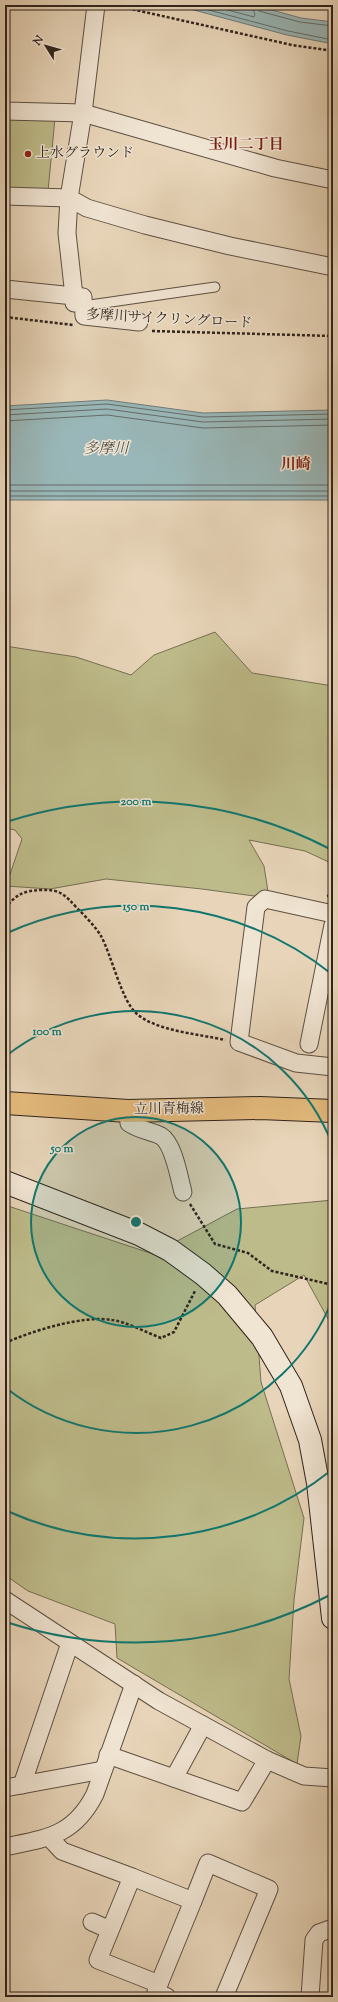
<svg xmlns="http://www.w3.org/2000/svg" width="338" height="2002" viewBox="0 0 338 2002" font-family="'Sorts Mill Goudy','Noto Serif JP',serif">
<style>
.green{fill:#bebb8a;stroke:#766f52}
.water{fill:#99b7b8;stroke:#6f7c79}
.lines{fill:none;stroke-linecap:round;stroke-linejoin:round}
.shore{stroke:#646d6a;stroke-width:1}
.service-casing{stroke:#5d5042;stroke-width:11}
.minor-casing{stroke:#5d5042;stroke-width:19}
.secondary-casing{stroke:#2f231b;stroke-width:24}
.primary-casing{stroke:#2f231b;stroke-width:24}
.path{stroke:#2f231b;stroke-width:2.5;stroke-dasharray:3 2;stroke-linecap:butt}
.service{stroke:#f0e4d2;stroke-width:9}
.minor{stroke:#f0e4d2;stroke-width:17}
.secondary{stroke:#f0e4d2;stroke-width:22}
.primary{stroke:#e4ba7c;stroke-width:22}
.ring{fill:none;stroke:#0f766e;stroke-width:2}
.poi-dot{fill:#8f2418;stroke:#f0e4d2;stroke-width:1.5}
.labels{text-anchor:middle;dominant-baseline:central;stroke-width:3;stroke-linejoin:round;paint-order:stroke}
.poi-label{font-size:14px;fill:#2f231b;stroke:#f0e4d2;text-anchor:start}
.street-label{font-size:14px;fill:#2f231b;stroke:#f0e4d2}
.neighbourhood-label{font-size:15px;font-weight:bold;fill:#7a1f14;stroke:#f0e4d2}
.water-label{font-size:15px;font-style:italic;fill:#4f4f4a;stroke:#f0e4d2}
.centre{fill:#0f766e;stroke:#f0e4d2;stroke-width:2}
.ring-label{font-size:12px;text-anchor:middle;font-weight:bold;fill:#0f766e;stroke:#f0e4d2;stroke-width:3;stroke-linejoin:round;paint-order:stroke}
</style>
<rect width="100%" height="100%" fill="#e8d5b9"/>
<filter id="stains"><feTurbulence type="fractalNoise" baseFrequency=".005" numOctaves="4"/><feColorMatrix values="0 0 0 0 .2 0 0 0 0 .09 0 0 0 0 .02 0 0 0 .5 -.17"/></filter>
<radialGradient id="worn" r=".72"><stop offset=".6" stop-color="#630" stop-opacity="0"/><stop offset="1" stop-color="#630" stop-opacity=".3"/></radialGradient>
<!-- green -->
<g class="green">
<polygon points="5,118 55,118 48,191 5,191"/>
<polygon points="215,632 252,673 333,686 333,864 305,851 249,840 264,866 269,898 202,889 106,879 50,889 6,886 22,839 15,830 5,828 5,646 76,657 131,675 154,655"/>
<polygon points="333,1200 333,1328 304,1275 255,1305 261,1382 304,1518 294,1600 289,1679 301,1736 297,1764 117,1658 115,1624 28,1591 5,1575 5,1205 153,1254 237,1209"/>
</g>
<!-- water -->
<g class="water">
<polygon points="175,5 254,5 301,18 333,22 333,44 287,35"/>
<polygon points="107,400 203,413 333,410 333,500 5,500 5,406"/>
</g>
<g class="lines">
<!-- shore -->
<g class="shore">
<polyline points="190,5 288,31 333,40"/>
<polyline points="209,5 254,17 255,14 251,5"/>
<polyline points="256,5 259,11 300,22 333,26"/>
<polyline points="5,410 107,404 203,417 333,414"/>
<polyline points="5,415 107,409 203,422 333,419"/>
<polyline points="5,421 107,415 203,428 333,425"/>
<polyline points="5,485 333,485"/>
<polyline points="5,491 333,491"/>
<polyline points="5,496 333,496"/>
</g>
<!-- service casing -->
<g class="service-casing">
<polyline id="service" points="83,306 215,287"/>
</g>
<!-- minor casing -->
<g class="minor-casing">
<g id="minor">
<polyline points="5,111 83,113 275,168 333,180"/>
<polyline points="5,196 69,198 87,208 145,225 230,246 333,267"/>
<polyline points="5,289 74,296 67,233 69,198 83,113 96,5"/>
<polyline points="74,303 74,296 83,297 84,316 139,322"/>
<polyline points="333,914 265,899 256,907 239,1042 296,1063 333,1067"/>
<polyline points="309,1044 333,925"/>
<path d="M 128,1111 L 129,1123 C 139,1130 151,1131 161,1136 C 174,1144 179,1178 183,1192"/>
<polyline points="5,1600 159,1701 267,1760 304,1776 333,1778"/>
<polyline points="108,1755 242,1802 267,1760"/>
<polyline points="174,1778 203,1725"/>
<polyline points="22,1785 70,1643"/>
<polyline points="5,1788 103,1770"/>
<polyline points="50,1838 62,1851 132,1877"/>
<path d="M 5,1847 C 47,1838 74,1836 95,1794 L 134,1684"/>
<polyline points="92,1922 110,1930"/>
<polyline points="159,1984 193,1901"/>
<polyline points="167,1997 156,1992 159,1984 98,1960 132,1877 193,1901 208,1863 269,1889 224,1997"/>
<polyline points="310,1997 314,1940 319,1933 333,1928"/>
</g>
</g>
<!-- secondary casing -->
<g class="secondary-casing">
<polyline id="secondary" points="5,1182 139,1234 170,1250 203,1274 227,1295 262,1337 291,1386 310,1440 318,1483 333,1618"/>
</g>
<!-- primary casing -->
<g class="primary-casing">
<polyline id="primary" points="5,1103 128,1111 260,1108 333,1111"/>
</g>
<!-- path -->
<g class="path">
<polyline points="113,5 292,45 333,51"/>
<polyline points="5,317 73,325"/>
<polyline points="152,331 333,336"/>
<polyline points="327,896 333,895"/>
<path d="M 5,908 C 17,894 23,891 41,890 C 60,889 65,895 77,908 C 85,916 95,926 101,936 C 111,954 122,1001 136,1013 C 155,1031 199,1034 225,1040"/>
<polyline points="190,1204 215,1244 248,1253 272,1271 333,1285"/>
<path d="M 5,1343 C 32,1331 82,1315 112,1320 C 124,1321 148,1333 161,1338 L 174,1332 L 195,1291"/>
</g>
<!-- service -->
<use href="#service" class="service"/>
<!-- minor -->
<use href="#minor" class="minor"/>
<!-- secondary -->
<use href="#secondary" class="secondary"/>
<!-- primary -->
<use href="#primary" class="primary"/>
</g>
<!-- distance rings -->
<circle cx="136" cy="1222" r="105" fill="#0f766e" fill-opacity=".12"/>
<g class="ring">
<circle cx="136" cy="1222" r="105"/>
<path d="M333 1298A211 211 0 0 1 6 1388M6 1056A211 211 0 0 1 333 1146"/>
<path d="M333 1469A316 316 0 0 1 7 1511M7 933A316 316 0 0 1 333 975"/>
<path d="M330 1595A421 421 0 0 1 6 1622M6 822A421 421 0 0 1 330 849"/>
</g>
<!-- markers -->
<circle class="poi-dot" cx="28" cy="154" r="4"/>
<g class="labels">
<!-- poi labels -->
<g class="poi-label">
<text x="36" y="154">上水グラウンド</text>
</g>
<!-- street labels -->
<g class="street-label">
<text transform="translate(169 320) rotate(3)">多摩川サイクリングロード</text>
<text transform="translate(169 1110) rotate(-1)">立川青梅線</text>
</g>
<!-- neighbourhood labels -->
<g class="neighbourhood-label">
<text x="246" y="145">玉川二丁目</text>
<text x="296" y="465">川崎</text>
</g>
<!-- water labels -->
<g class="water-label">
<text x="106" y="449">多摩川</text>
</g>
</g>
<circle cx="136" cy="1222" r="6" class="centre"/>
<g class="ring-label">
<text x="136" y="805">200 m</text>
<text x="136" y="910">150 m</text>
<text x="47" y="1035">100 m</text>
<text x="62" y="1152">50 m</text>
</g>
<!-- margin -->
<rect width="338" height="2002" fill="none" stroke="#e8d5b9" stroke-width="20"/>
<rect x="6" y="6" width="326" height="1990" fill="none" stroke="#2f231b" stroke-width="2"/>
<rect x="10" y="10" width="318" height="1982" fill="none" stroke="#2f231b"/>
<!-- north arrow -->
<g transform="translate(46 46) rotate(307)" stroke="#f0e4d2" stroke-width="3" paint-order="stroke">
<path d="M0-3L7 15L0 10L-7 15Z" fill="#2f231b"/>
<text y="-6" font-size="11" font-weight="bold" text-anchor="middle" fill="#2f231b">N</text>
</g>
<rect width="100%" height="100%" filter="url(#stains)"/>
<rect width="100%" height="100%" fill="url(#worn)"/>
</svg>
